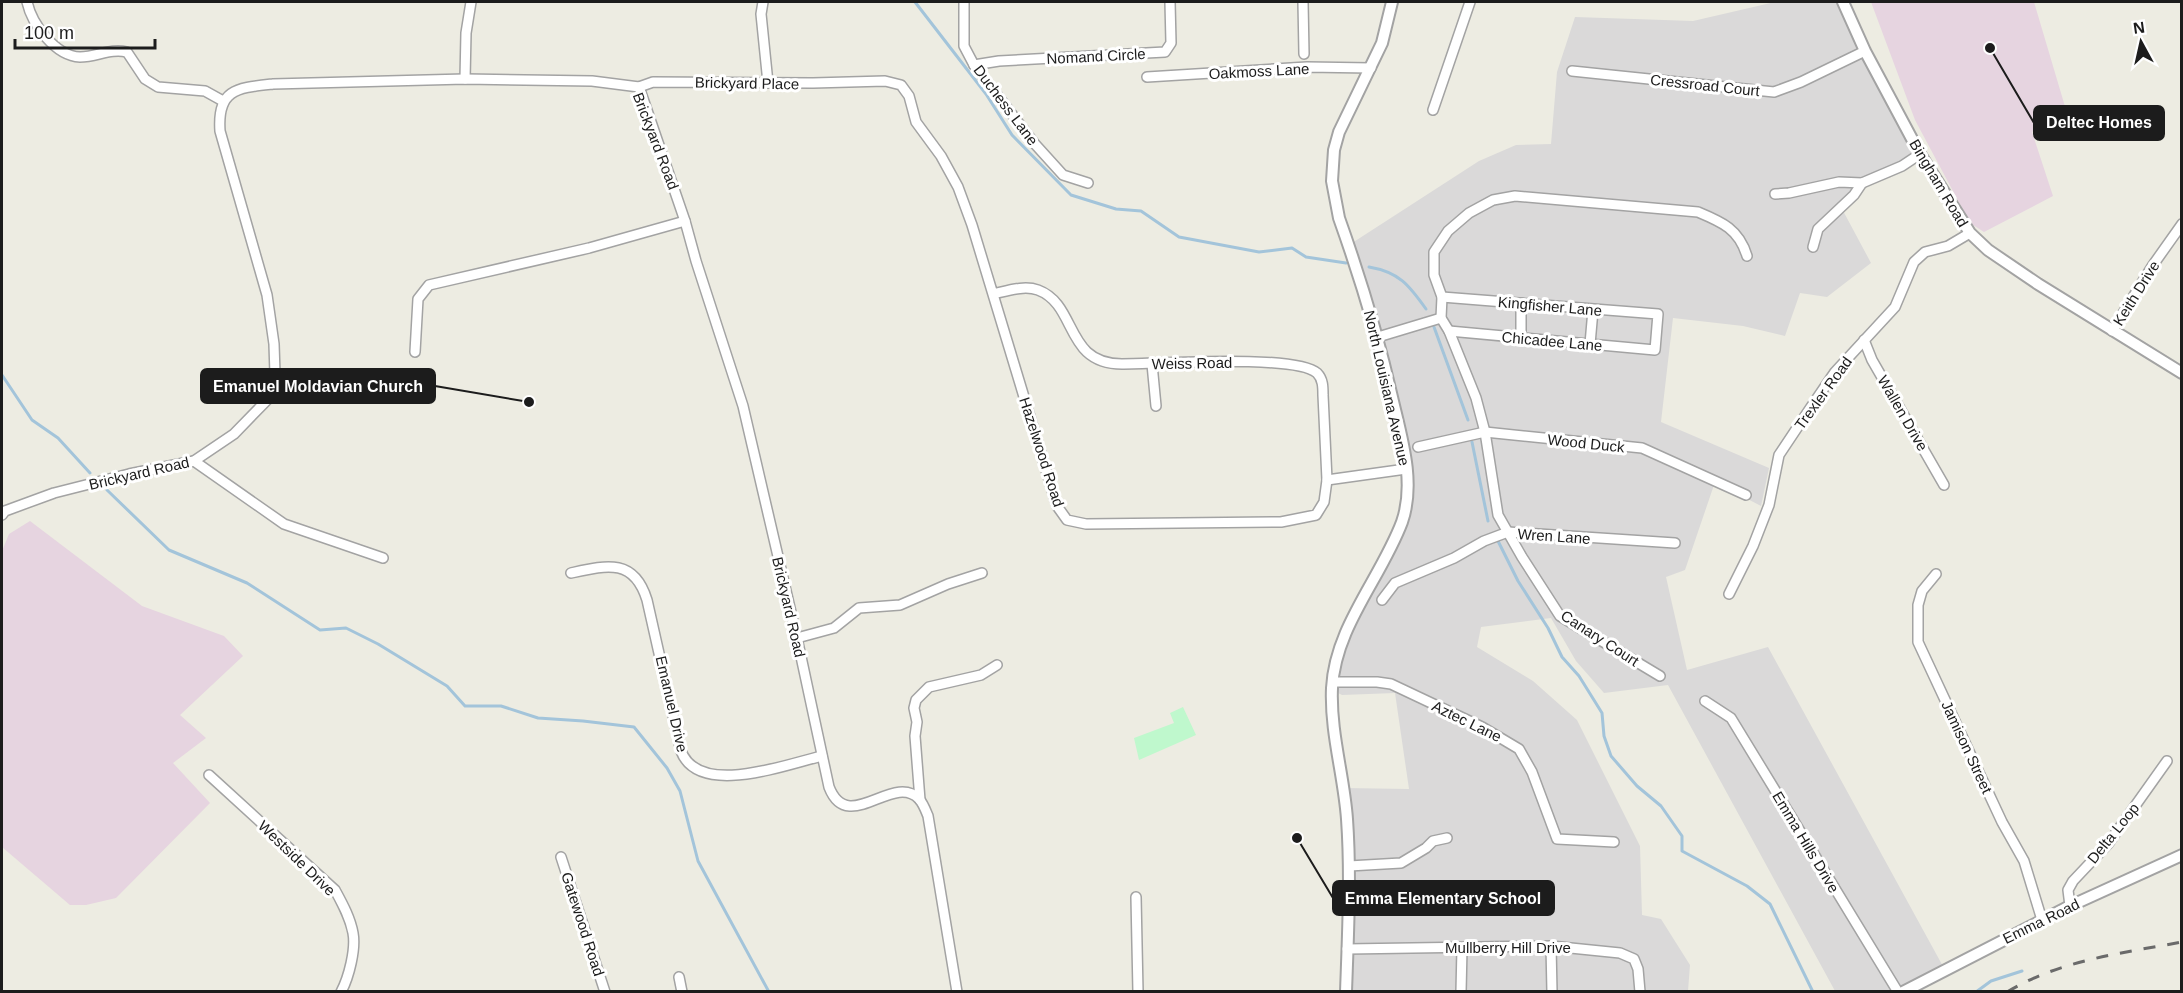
<svg xmlns="http://www.w3.org/2000/svg" width="2183" height="993" viewBox="0 0 2183 993" font-family="Arial,sans-serif">
<style>
.residential{fill:#dad9d9}
.industrial{fill:#e6d4e0}
.park{fill:#bff8cd}
.lines{fill:none;stroke-linecap:round;stroke-linejoin:round}
.stream{stroke:#a3c4da;stroke-width:3}
.minor-casing{stroke:#a3a3a3;stroke-width:12}
.tertiary-casing{stroke:#a3a3a3;stroke-width:14}
.minor{stroke:#fff;stroke-width:9}
.tertiary{stroke:#fff;stroke-width:10}
.rail{stroke:#6a6a6a;stroke-width:3;stroke-dasharray:12 12;stroke-linecap:butt}
.labels{text-anchor:middle;dominant-baseline:central;stroke-width:6;stroke-linejoin:round;paint-order:stroke}
.street-label{font-size:15px;fill:#1c1c1c;stroke:#fff}
.leader{fill:none;stroke:#1c1c1c;stroke-width:2}
.callout-dot{fill:#1c1c1c;stroke:#fff;stroke-width:2}
.callout{fill:#1c1c1c;stroke:#1c1c1c;stroke-width:2}
.callout-label{font-size:16px;text-anchor:middle;font-weight:bold;fill:#fff}
</style>
<rect width="100%" height="100%" fill="#edece2"/>
<!-- residential -->
<polygon class="residential" points="1775,2 1843,2 1920,154 1862,183 1841,207 1871,263 1827,297 1800,293 1785,336 1743,326 1673,318 1661,422 1769,468 1761,506 1715,482 1685,570 1666,577 1687,670 1768,647 1945,970 1903,991 1835,991 1668,685 1604,693 1576,661 1551,618 1481,627 1477,647 1533,681 1577,720 1640,846 1642,915 1661,919 1690,965 1688,991 1346,991 1343,788 1409,789 1395,693 1342,695 1332,690 1335,665 1403,518 1406,469 1349,245 1479,161 1516,145 1551,144 1557,72 1575,17 1693,21"/>
<!-- industrial -->
<g class="industrial">
<polygon points="1871,2 2034,2 2069,120 2032,132 2053,196 1984,232 1970,223 1915,120"/>
<polygon points="30,521 142,606 224,636 243,656 180,715 206,738 173,763 210,803 116,898 86,905 70,905 2,847 2,551 9,534"/>
</g>
<!-- park -->
<polygon class="park" points="1183,707 1196,735 1139,760 1134,738 1174,723 1170,713"/>
<g class="lines">
<!-- stream -->
<g class="stream">
<polyline points="915,2 986,94 1012,135 1071,195 1116,209 1141,211 1179,237 1259,252 1292,248 1306,257 1346,263"/>
<path d="M 1369,267 C 1399,272 1409,285 1426,309"/>
<polyline points="1434,327 1468,420"/>
<polyline points="2,375 32,420 58,438 90,473"/>
<polyline points="1472,442 1488,521"/>
<polyline points="107,490 169,550 247,583 320,630 346,628 378,644 447,686 465,706 501,706 538,718 583,721 634,727 667,768 680,791 698,861 769,992"/>
<polyline points="1498,541 1518,581 1548,628 1562,657 1579,676 1602,713 1604,736 1611,756 1637,786 1661,806 1682,836 1682,851 1747,886 1770,904 1813,992"/>
<polyline points="1976,992 1991,981 2022,971"/>
</g>
<!-- minor casing -->
<g class="minor-casing">
<g id="minor">
<path d="M 27,2 C 32,24 55,56 80,57 C 97,57 110,48 127,52 L 145,79 L 158,87 L 205,91 L 223,101"/>
<polyline points="763,2 761,14 768,83"/>
<polyline points="964,2 964,46 974,65 1034,143 1063,175 1088,183"/>
<polyline points="1303,2 1304,54"/>
<polyline points="974,65 999,61 1165,52 1171,43 1170,2"/>
<polyline points="1572,71 1774,92 1801,82 1865,51"/>
<polyline points="1147,77 1307,67 1371,68"/>
<polyline points="465,79 466,33 471,2"/>
<path d="M 639,87 L 685,221 L 696,261 L 743,406 L 797,638 L 829,787 C 848,836 893,772 919,799 C 923,803 926,811 928,816 L 957,992"/>
<polyline points="1433,110 1470,2"/>
<polyline points="1775,194 1789,193 1839,182 1862,183 1902,166 1920,154"/>
<polyline points="1813,247 1818,229 1854,195 1862,183"/>
<polyline points="1442,297 1658,314 1655,350 1449,331"/>
<polyline points="2112,331 2153,265 2182,224"/>
<polyline points="1378,337 1441,318"/>
<polyline points="1521,339 1521,303"/>
<polyline points="1864,340 1872,360 1944,485"/>
<polyline points="1590,344 1593,310"/>
<polyline points="415,352 418,299 429,285 589,248 685,221"/>
<polyline points="1152,364 1156,406"/>
<polyline points="1418,447 1485,432 1642,448 1746,495"/>
<polyline points="194,461 284,524 383,558"/>
<polyline points="1327,480 1406,469"/>
<path d="M 2,515 L 5,511 L 54,493 L 129,474 L 194,461 L 234,434 L 268,399 L 275,374 L 274,344 L 267,295 L 220,131 C 217,89 237,88 273,84 L 465,79 L 592,81 L 639,87 L 653,82 L 813,83 L 885,81 L 901,85 L 909,96 L 916,122 L 941,156 L 958,187 L 972,225 L 1057,506 L 1067,520 L 1086,524 L 1281,522 L 1316,515 L 1324,502 L 1327,480 L 1323,395 C 1323,387 1323,379 1317,373 C 1295,354 1156,364 1122,364 C 1064,364 1078,305 1038,290 C 1024,285 1007,291 993,294"/>
<path d="M 571,573 C 607,565 634,558 647,600 L 681,751 C 699,798 787,764 822,756"/>
<polyline points="1936,574 1922,591 1918,605 1918,642 2002,822 2024,861 2042,920"/>
<polyline points="1729,594 1753,546 1769,505 1779,455 1809,410 1835,372 1895,307 1914,262 1925,252 1948,246 1970,233"/>
<polyline points="1382,600 1395,583 1454,558 1484,541 1508,532 1675,543"/>
<polyline points="797,638 834,628 859,608 900,605 948,584 982,573"/>
<path d="M 1660,676 L 1560,616 L 1522,557 L 1498,515 L 1485,432 L 1476,398 L 1449,331 L 1441,318 L 1442,297 L 1434,275 L 1434,252 L 1448,231 L 1469,213 L 1493,200 L 1515,196 L 1698,212 C 1722,222 1739,229 1747,256"/>
<polyline points="1333,682 1377,682 1391,684 1482,727 1519,749 1532,772 1557,839 1614,842"/>
<polyline points="1705,701 1731,718 1898,992"/>
<path d="M 209,775 L 335,890 C 342,903 350,917 353,933 C 356,949 349,977 341,992"/>
<polyline points="920,800 915,736 917,722 914,708 916,700 929,687 981,675 997,665"/>
<polyline points="561,857 605,992"/>
<polyline points="1349,866 1401,863 1426,848 1433,841 1447,838"/>
<polyline points="1136,897 1138,992"/>
<polyline points="2070,906 2068,890 2073,881 2108,844 2167,761"/>
<polyline points="1551,946 1552,992"/>
<polyline points="1347,949 1551,946 1620,953 1634,959 1638,969 1640,992"/>
<polyline points="679,977 682,992"/>
<polyline points="1461,992 1462,948"/>
</g>
</g>
<!-- tertiary casing -->
<g class="tertiary-casing">
<g id="tertiary">
<polyline points="1843,2 1865,51 1920,154 1970,233 1988,250 2038,284 2182,373"/>
<path d="M 1346,992 C 1348,934 1351,876 1347,819 C 1344,776 1330,732 1332,688 C 1335,627 1381,578 1402,522 C 1416,482 1401,436 1392,397 C 1378,336 1360,277 1339,218 L 1332,181 L 1334,150 L 1339,132 L 1382,43 L 1392,2"/>
<polyline points="1903,992 2070,906 2182,855"/>
</g>
</g>
<!-- minor -->
<use href="#minor" class="minor"/>
<!-- tertiary -->
<use href="#tertiary" class="tertiary"/>
<!-- rail -->
<path class="rail" d="M 2007,992 C 2060,960 2123,953 2182,942"/>
</g>
<g class="labels">
<!-- street labels -->
<g class="street-label">
<text transform="translate(1096 56) rotate(-3)">Nomand Circle</text>
<text transform="translate(1259 71) rotate(-3)">Oakmoss Lane</text>
<text transform="translate(747 83) rotate(1)">Brickyard Place</text>
<text transform="translate(1705 85) rotate(6)">Cressroad Court</text>
<text transform="translate(1006 105) rotate(53)">Duchess Lane</text>
<text transform="translate(656 141) rotate(69)">Brickyard Road</text>
<text transform="translate(1939 183) rotate(59)">Bingham Road</text>
<text transform="translate(2136 293) rotate(-58)">Keith Drive</text>
<text transform="translate(1550 306) rotate(5)">Kingfisher Lane</text>
<text transform="translate(1552 341) rotate(5)">Chicadee Lane</text>
<text transform="translate(1192 363) rotate(-1)">Weiss Road</text>
<text transform="translate(1387 388) rotate(77)">North Louisiana Avenue</text>
<text transform="translate(1823 393) rotate(-54)">Trexler Road</text>
<text transform="translate(1903 413) rotate(60)">Wallen Drive</text>
<text transform="translate(1586 443) rotate(6)">Wood Duck</text>
<text transform="translate(1042 452) rotate(72)">Hazelwood Road</text>
<text transform="translate(139 473) rotate(-13)">Brickyard Road</text>
<text transform="translate(1554 536) rotate(4)">Wren Lane</text>
<text transform="translate(789 607) rotate(77)">Brickyard Road</text>
<text transform="translate(1600 638) rotate(33)">Canary Court</text>
<text transform="translate(672 704) rotate(77)">Emanuel Drive</text>
<text transform="translate(1467 721) rotate(26)">Aztec Lane</text>
<text transform="translate(1967 747) rotate(65)">Jamison Street</text>
<text transform="translate(2113 833) rotate(-51)">Delta Loop</text>
<text transform="translate(1806 842) rotate(59)">Emma Hills Drive</text>
<text transform="translate(297 858) rotate(44)">Westside Drive</text>
<text transform="translate(2041 921) rotate(-26)">Emma Road</text>
<text transform="translate(583 924) rotate(72)">Gatewood Road</text>
<text x="1508" y="947">Mullberry Hill Drive</text>
</g>
</g>
<!-- callouts -->
<path class="leader" d="M1990 48L2034 123M529 402L435 386M1297 838L1333 898"/>
<g class="callout-dot">
<circle cx="1990" cy="48" r="6"/>
<circle cx="529" cy="402" r="6"/>
<circle cx="1297" cy="838" r="6"/>
</g>
<g class="callout">
<rect x="2034" y="106" width="130" height="34" rx="6"/>
<rect x="201" y="369" width="234" height="34" rx="6"/>
<rect x="1333" y="881" width="221" height="34" rx="6"/>
</g>
<g class="callout-label">
<text x="2099" y="128">Deltec Homes</text>
<text x="318" y="392">Emanuel Moldavian Church</text>
<text x="1443" y="904">Emma Elementary School</text>
</g>
<!-- border -->
<rect width="2183" height="993" fill="none" stroke="#1c1c1c" stroke-width="6"/>
<!-- north arrow -->
<g transform="translate(2141 42) rotate(352)" stroke="#ffffff" stroke-width="4.5" paint-order="stroke">
<path d="M0-4.5L10 22L0 15L-10 22Z" fill="#1c1c1c"/>
<text y="-9" font-size="16" font-weight="bold" text-anchor="middle" fill="#1c1c1c">N</text>
</g>
<!-- scale -->
<path d="M15 39v9h140v-9" fill="none" stroke="#1c1c1c" stroke-width="3"/>
<text x="24" y="39" font-size="18" fill="#1c1c1c" stroke="#ffffff" stroke-width="4.5" paint-order="stroke">100 m</text>
</svg>
